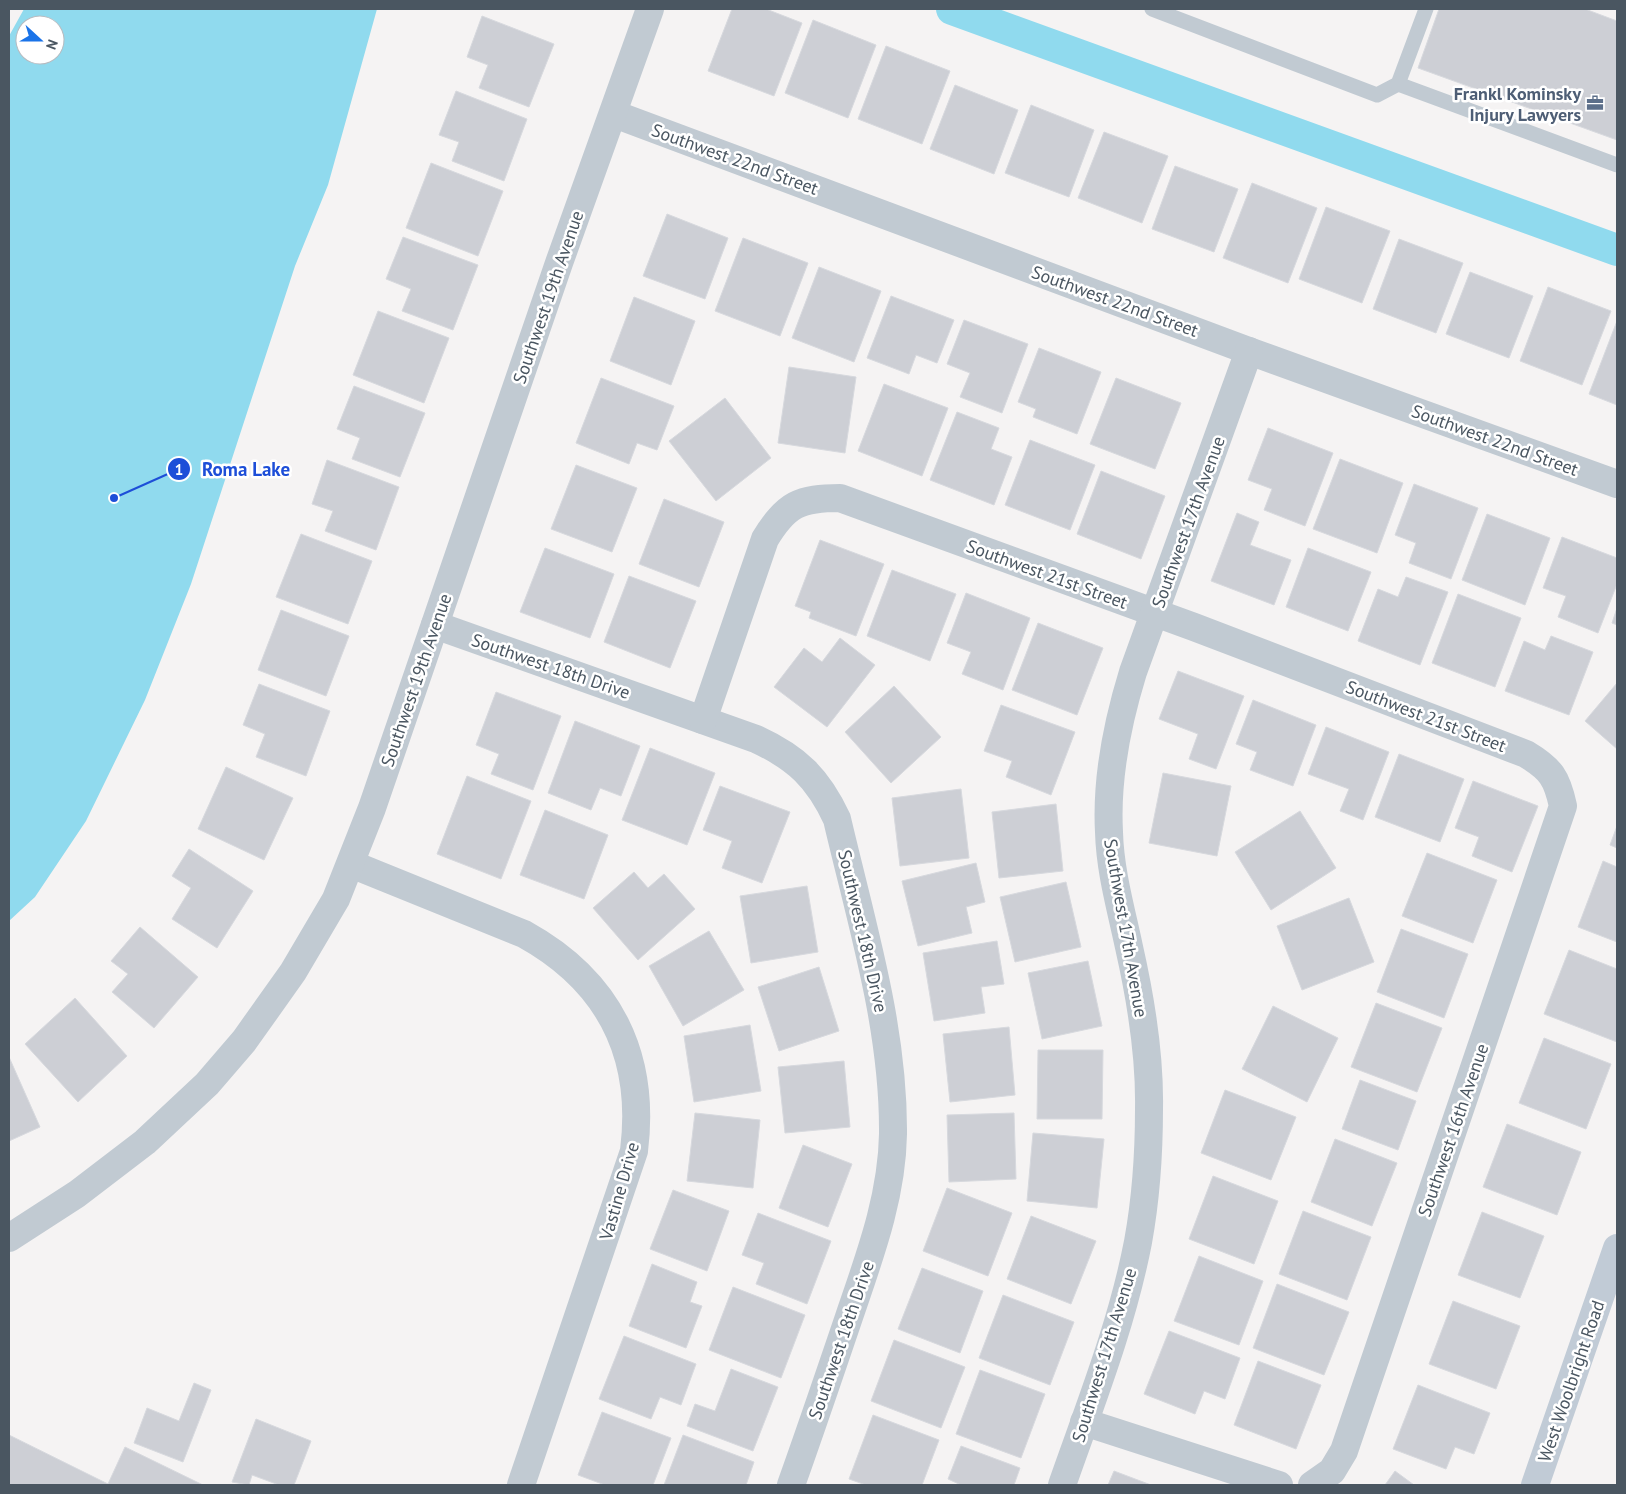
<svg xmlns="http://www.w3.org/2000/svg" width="1626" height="1494" viewBox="0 0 1626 1494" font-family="'PT Sans',sans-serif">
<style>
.water{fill:#90daee;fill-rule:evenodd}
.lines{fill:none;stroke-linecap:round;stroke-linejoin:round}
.canal{stroke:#90daee;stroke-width:32}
.building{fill:#cdcfd5;stroke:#d7d9de}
.service{stroke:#c1cad2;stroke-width:15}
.minor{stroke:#c1cad2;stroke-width:28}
.secondary{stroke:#c1cbd6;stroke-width:28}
.labels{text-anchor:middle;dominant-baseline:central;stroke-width:5;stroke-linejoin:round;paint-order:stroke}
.service-label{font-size:18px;font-weight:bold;fill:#4e5e75;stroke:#fff;text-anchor:end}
.street-label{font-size:18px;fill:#4a5661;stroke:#fff}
.leader{fill:none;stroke:#1d4ed8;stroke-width:2}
.callout-dot{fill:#1d4ed8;stroke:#fff;stroke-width:2}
.mark-label{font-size:15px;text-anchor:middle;font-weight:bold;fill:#fff}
.callout-label{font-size:19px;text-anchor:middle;font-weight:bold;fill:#1d4ed8;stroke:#fff;stroke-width:5;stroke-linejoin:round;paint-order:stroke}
</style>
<rect width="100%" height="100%" fill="#f5f3f3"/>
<!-- water -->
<path class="water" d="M 24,9 L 377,9 L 328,185 L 295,266 L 191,584 L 145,700 L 86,821 L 35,897 L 9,921 L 9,36 ZM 25,25 L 55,25 L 55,55 L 25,55 Z"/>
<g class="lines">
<!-- canal -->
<polyline class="canal" points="952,9 1617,250"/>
</g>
<!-- building -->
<g class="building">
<polygon points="732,9 766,9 802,23 774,96 708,71"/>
<polygon points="1439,9 1585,9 1617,21 1617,140 1418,68"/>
<polygon points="482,16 554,44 529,107 479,88 488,65 467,57"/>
<polygon points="813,20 876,45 848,118 785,93"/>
<polygon points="886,46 950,71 922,144 858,119"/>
<polygon points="955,85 1018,110 994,174 930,149"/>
<polygon points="456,91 527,119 504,181 452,161 459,142 439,135"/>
<polygon points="1031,105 1094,130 1069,197 1005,173"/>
<polygon points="1104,132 1168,156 1142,223 1078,198"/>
<polygon points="431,163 503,191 478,256 406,228"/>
<polygon points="1175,166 1238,189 1214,252 1152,229"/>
<polygon points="1252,183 1317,208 1288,283 1223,258"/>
<polygon points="1326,207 1390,231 1362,303 1299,279"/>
<polygon points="667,214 728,238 705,299 643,276"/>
<polygon points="403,237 478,265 453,330 402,311 411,289 386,279"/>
<polygon points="743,238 808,263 780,336 715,311"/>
<polygon points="1399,239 1463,263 1436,333 1373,309"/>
<polygon points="819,267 881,291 854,362 792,338"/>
<polygon points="1470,272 1533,296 1509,358 1446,334"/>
<polygon points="1548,287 1611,311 1582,385 1520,361"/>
<polygon points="891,296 954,320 937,363 916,355 909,374 867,358"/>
<polygon points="634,297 695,321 671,385 610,361"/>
<polygon points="378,311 449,338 424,403 353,375"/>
<polygon points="964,320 1028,344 1002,413 960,397 970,373 947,364"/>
<polygon points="1617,321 1617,405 1589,394"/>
<polygon points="1039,348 1101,372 1077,434 1033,417 1036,409 1018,402"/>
<polygon points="789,367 856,377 845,453 778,443"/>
<polygon points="601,378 674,406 657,450 637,443 629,464 576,443"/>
<polygon points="1116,378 1181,403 1155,469 1090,444"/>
<polygon points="884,384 948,408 922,476 858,451"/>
<polygon points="354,386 425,413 400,477 352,459 360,438 337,429"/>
<polygon points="725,398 771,458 716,501 669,441"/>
<polygon points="957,412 999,428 991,449 1012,457 994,505 930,480"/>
<polygon points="1268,428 1333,453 1305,526 1264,510 1272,489 1248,480"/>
<polygon points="1030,440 1095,465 1070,530 1005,505"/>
<polygon points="1340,459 1403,483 1377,553 1313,529"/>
<polygon points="327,460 399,487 376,550 325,531 333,511 312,504"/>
<polygon points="576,465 637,488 612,552 551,529"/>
<polygon points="1101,471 1165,496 1141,559 1077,534"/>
<polygon points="1414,484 1478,508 1451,579 1409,563 1416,543 1395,535"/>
<polygon points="664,499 724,522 699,587 639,564"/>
<polygon points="1237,513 1259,522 1250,545 1291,560 1274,605 1211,581"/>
<polygon points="1487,514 1550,538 1525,605 1462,580"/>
<polygon points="301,534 372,561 348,624 276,597"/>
<polygon points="1562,537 1617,558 1617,584 1598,633 1558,617 1566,596 1543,588"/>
<polygon points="820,540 884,564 856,636 809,618 811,612 795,606"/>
<polygon points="545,548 614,574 590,638 520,612"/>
<polygon points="1308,548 1371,572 1348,631 1286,607"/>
<polygon points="892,570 956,594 930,661 867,636"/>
<polygon points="629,576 696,601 670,668 604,642"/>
<polygon points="1406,577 1448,592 1420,665 1358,641 1378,589 1398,597"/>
<polygon points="966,593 1030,618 1003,690 962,674 971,652 947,643"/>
<polygon points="1458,594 1521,618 1495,687 1432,663"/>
<polygon points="1617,608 1617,625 1612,623"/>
<polygon points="281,610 349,636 326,696 258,670"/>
<polygon points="1038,623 1103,648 1077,715 1012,690"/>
<polygon points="1551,636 1593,652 1569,715 1505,691 1524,641 1545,650"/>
<polygon points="840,638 875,665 827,727 774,687 804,648 822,662"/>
<polygon points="1178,671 1244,696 1216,769 1189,759 1198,734 1159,719"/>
<polygon points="1617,683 1617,749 1585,721"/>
<polygon points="259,684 330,711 306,776 256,757 265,734 243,725"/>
<polygon points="894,686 941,737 891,783 845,732"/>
<polygon points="496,692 561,716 533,790 491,774 499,754 476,745"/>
<polygon points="1253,700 1316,725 1293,786 1250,770 1257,752 1236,744"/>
<polygon points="1001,705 1075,732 1051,795 1006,777 1012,761 984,751"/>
<polygon points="575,721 640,746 621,796 600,788 591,810 548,793"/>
<polygon points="1326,727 1389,752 1363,820 1340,811 1349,789 1308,774"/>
<polygon points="650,748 715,773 687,845 622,820"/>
<polygon points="1399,754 1464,779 1440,842 1375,817"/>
<polygon points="226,767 293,798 264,860 198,829"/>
<polygon points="1163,773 1231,786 1217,856 1149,843"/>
<polygon points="467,776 531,801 501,879 437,854"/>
<polygon points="1473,781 1538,806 1512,872 1472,856 1479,837 1455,828"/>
<polygon points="720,786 790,812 762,883 722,868 732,841 703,830"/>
<polygon points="961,789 969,858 900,866 892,798"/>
<polygon points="1056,804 1063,871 999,878 992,812"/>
<polygon points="545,810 608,835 584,899 520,875"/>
<polygon points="1300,811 1336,868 1271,910 1235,852"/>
<polygon points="1617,826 1617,848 1610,845"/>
<polygon points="189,849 253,891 217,948 172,919 191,888 172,876"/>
<polygon points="1427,853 1497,880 1473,943 1402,916"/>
<polygon points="1603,861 1617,867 1617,942 1578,927"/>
<polygon points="976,863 985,902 966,907 972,933 918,946 902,881"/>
<polygon points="634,872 648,888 664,874 695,909 638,960 593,908"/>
<polygon points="1066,882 1081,947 1015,962 1000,897"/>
<polygon points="807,886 818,952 751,963 740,896"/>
<polygon points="1349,898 1374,962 1302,990 1277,926"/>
<polygon points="140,927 198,977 154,1028 112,992 128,974 111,961"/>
<polygon points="1401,929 1468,954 1444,1018 1377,992"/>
<polygon points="709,931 744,990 683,1026 649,966"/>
<polygon points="997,941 1004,984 981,987 985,1013 934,1021 923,953"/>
<polygon points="1569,950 1617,969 1617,1042 1544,1014"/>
<polygon points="1088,961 1102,1026 1042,1039 1028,973"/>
<polygon points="819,967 839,1031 779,1051 758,987"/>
<polygon points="75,998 127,1056 78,1102 25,1044"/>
<polygon points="1376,1003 1442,1028 1417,1092 1351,1067"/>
<polygon points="1273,1006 1338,1038 1307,1102 1242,1069"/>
<polygon points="750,1025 761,1091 694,1102 684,1036"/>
<polygon points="1009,1027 1015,1095 950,1102 943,1034"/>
<polygon points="1544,1038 1611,1064 1586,1129 1519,1103"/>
<polygon points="1038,1050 1103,1050 1102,1119 1037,1119"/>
<polygon points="9,1057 40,1127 9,1141"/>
<polygon points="844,1061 850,1127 785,1133 778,1067"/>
<polygon points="1360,1080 1416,1101 1398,1150 1342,1129"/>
<polygon points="1225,1090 1296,1117 1271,1180 1201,1153"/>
<polygon points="695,1113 760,1120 753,1188 687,1181"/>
<polygon points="1014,1113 1016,1179 949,1182 947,1115"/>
<polygon points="1507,1124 1581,1152 1557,1215 1483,1187"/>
<polygon points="1033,1133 1104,1139 1097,1208 1027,1201"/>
<polygon points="1335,1139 1397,1163 1372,1226 1311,1202"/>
<polygon points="803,1145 852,1164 828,1227 779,1208"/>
<polygon points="1213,1176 1278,1201 1254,1264 1189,1239"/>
<polygon points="947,1188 1012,1213 988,1276 923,1251"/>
<polygon points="673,1190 729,1211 707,1271 650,1249"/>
<polygon points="1303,1211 1371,1237 1347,1300 1279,1274"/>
<polygon points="1482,1212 1544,1236 1520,1298 1458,1275"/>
<polygon points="758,1213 831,1241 807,1304 756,1284 764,1263 742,1255"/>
<polygon points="1031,1216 1096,1241 1071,1304 1007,1279"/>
<polygon points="1199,1256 1263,1281 1239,1345 1174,1321"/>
<polygon points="652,1264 697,1282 690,1302 702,1306 686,1348 629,1326"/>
<polygon points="922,1268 983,1291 960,1353 898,1329"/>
<polygon points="1277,1284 1349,1312 1324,1375 1253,1348"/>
<polygon points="733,1287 805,1315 781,1378 709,1350"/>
<polygon points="1003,1295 1074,1322 1050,1385 979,1358"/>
<polygon points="1453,1301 1520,1326 1496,1389 1429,1364"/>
<polygon points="1169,1331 1240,1358 1225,1399 1204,1391 1195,1414 1144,1394"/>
<polygon points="624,1336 696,1364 681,1405 660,1397 651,1419 599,1399"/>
<polygon points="894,1340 965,1367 941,1428 871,1401"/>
<polygon points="1258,1361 1321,1385 1296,1449 1234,1425"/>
<polygon points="731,1369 778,1387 753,1451 687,1426 695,1404 715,1411"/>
<polygon points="980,1370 1045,1394 1021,1458 956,1434"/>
<polygon points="194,1383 211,1390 183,1462 134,1443 147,1408 179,1421"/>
<polygon points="1418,1385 1490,1413 1474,1454 1455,1447 1446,1469 1393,1449"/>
<polygon points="602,1412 671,1438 653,1485 605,1485 578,1475"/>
<polygon points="873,1415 939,1440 922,1485 866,1485 849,1479"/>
<polygon points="256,1419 311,1441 294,1485 279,1485 252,1475 249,1485 232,1482"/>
<polygon points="9,1435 108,1484 125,1447 203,1485 9,1485"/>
<polygon points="683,1435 754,1462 746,1485 664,1485"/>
<polygon points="961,1446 1020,1468 1014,1485 961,1485 948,1479"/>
<polygon points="1114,1471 1151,1485 1108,1485"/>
<polygon points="1395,1471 1414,1485 1385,1485"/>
</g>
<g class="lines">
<!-- service -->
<g class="service">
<polyline points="1152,9 1377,95 1398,84 1426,9"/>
<polyline points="1398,84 1617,165"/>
</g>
<!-- minor -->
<g class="minor">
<polyline points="614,114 1249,351 1617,484"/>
<path d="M 435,625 L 756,739 C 797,758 818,778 837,819 C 861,922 894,1027 893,1134 C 892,1198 869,1258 849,1317 C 830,1373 811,1429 791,1485"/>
<path d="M 703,720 L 765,539 C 786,504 800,498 840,498 L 1194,627 L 1526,754 C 1551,769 1557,778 1563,806 L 1344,1451 L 1332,1471 L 1312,1485"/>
<path d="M 351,864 L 524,934 C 609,981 646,1055 634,1151 L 521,1485"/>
<polyline points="9,1238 77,1194 145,1142 207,1084 244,1041 293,972 336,899 372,808 559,263 650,9"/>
<polyline points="1084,1422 1279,1485"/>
<path d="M 1062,1485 C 1090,1405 1122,1325 1138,1242 C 1146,1198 1149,1153 1149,1109 C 1150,1055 1141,1000 1129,947 C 1121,909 1110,871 1109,832 C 1106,777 1117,724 1133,672 L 1249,351"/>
</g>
<!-- secondary -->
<polyline class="secondary" points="1535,1485 1617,1248"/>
</g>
<!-- icons -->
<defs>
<g id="office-bare" transform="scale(1.35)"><path d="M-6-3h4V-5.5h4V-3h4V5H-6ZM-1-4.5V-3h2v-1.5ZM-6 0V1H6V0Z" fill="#5c6f8a" stroke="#fff" stroke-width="2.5" paint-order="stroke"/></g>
</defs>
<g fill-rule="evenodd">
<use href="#office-bare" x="1595" y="103"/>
</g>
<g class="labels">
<!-- service labels -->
<g class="service-label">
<text x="1581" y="93">Frankl Kominsky<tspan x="1581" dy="21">Injury Lawyers</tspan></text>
</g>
<!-- street labels -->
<g class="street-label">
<text transform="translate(735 159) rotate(20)">Southwest 22nd Street</text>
<text transform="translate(548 297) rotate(-71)">Southwest 19th Avenue</text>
<text transform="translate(1115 301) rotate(20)">Southwest 22nd Street</text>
<text transform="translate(1495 440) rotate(20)">Southwest 22nd Street</text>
<text transform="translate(1188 522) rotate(-70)">Southwest 17th Avenue</text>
<text transform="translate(1047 574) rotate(20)">Southwest 21st Street</text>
<text transform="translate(551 666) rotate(19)">Southwest 18th Drive</text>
<text transform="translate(416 680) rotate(-71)">Southwest 19th Avenue</text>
<text transform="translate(1426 716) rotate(21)">Southwest 21st Street</text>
<text transform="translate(1126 928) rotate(80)">Southwest 17th Avenue</text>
<text transform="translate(863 931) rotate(77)">Southwest 18th Drive</text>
<text transform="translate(1453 1130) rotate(-71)">Southwest 16th Avenue</text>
<text transform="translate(619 1191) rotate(-74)">Vastine Drive</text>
<text transform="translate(841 1340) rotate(-71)">Southwest 18th Drive</text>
<text transform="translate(1104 1355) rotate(-73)">Southwest 17th Avenue</text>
<text transform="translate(1571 1381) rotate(-71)">West Woolbright Road</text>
</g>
</g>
<!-- callouts -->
<path class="leader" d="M114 498L179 469"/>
<g class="callout-dot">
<circle cx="114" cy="498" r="5"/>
<circle cx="179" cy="469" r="12"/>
</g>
<g class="mark-label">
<text x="179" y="475">1</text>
</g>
<g class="callout-label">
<text x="246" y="476">Roma Lake</text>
</g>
<!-- border -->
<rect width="1626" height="1494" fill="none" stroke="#4a5661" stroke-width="20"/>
<!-- north arrow -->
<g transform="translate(40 40) rotate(111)"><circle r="24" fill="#ffffff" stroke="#b7bbc0"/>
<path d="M0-4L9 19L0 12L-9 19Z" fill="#1a73e8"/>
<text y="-8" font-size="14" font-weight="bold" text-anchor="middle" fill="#4a5661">N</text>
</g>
</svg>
